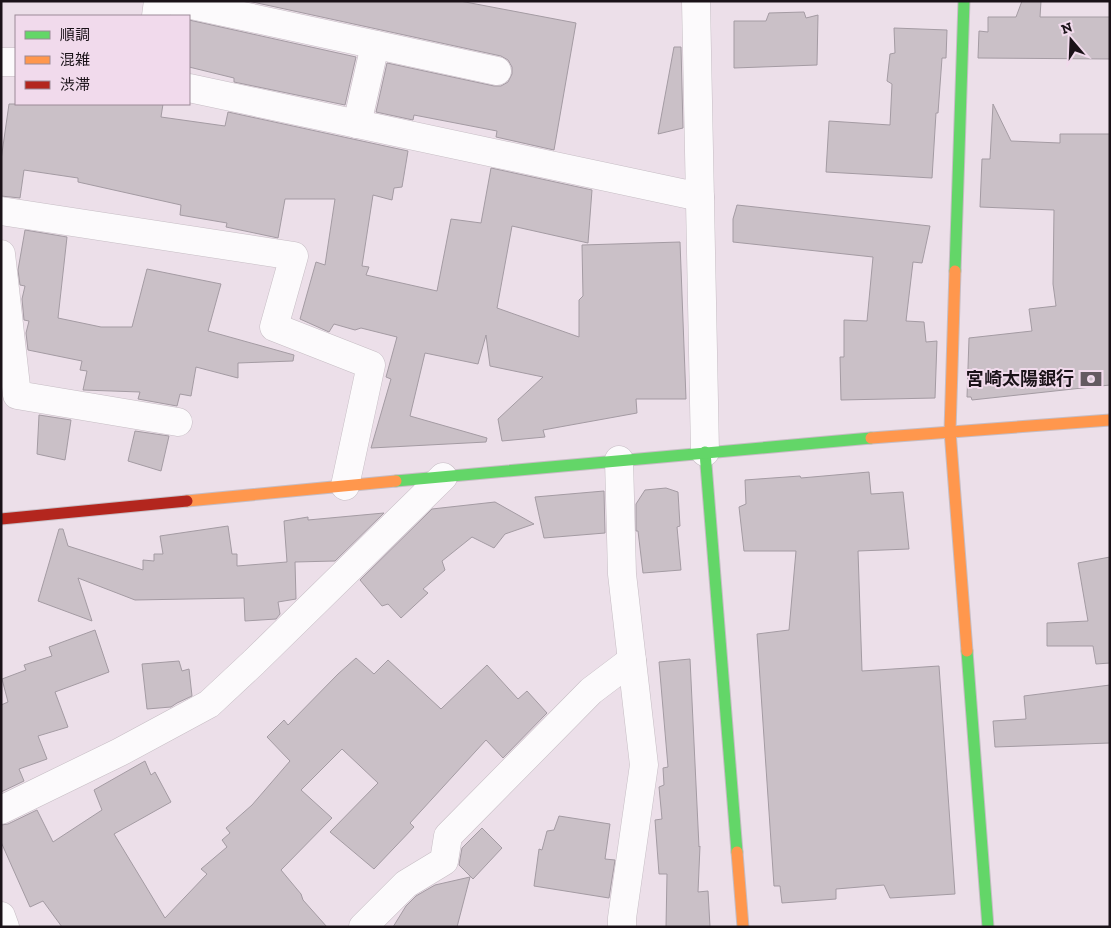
<svg xmlns="http://www.w3.org/2000/svg" width="1111" height="928" viewBox="0 0 1111 928" font-family="'Zilla Slab','Noto Sans JP',serif">
<style>
.building{fill:#cac0c7;stroke:#a49ba3}
.lines{fill:none;stroke-linecap:round;stroke-linejoin:round}
.street-casing{stroke:#c6bdc4;stroke-width:29}
.fast-casing{stroke:#c6bdc4;stroke-width:13}
.slow-casing{stroke:#c6bdc4;stroke-width:13}
.jam-casing{stroke:#c6bdc4;stroke-width:13}
.street{stroke:#fcfafc;stroke-width:28}
.fast{stroke:#63d668;stroke-width:11}
.slow{stroke:#ff974d;stroke-width:11}
.jam{stroke:#b3261e;stroke-width:11}
.labels{text-anchor:middle;dominant-baseline:central;stroke-width:4;stroke-linejoin:round;paint-order:stroke}
.poi-label{font-size:18px;font-weight:bold;fill:#1a1218;stroke:#f1daec;text-anchor:end}
</style>
<rect width="100%" height="100%" fill="#ecdfe9"/>
<!-- building -->
<g class="building">
<polygon points="248,1 460,1 576,23 554,150 496,137 497,131 414,115 413,120 376,112 387,63 494,86 501,86 508,82 512,74 512,67 508,60 501,56"/>
<polygon points="1022,1 1041,1 1040,17 1110,17 1110,59 978,58 979,31 988,32 988,17 1016,17"/>
<polygon points="804,12 806,18 818,15 817,65 734,68 734,21 766,21 769,13"/>
<polygon points="189,20 356,57 345,105 234,82 234,78 189,67"/>
<polygon points="894,28 947,30 946,58 942,58 938,113 936,113 932,178 826,172 829,121 890,125 892,84 887,81 890,54 895,53"/>
<polygon points="674,47 681,47 683,128 658,134"/>
<polygon points="9,104 163,104 161,117 225,126 228,112 408,151 402,187 394,188 392,200 373,195 362,266 369,267 366,275 437,291 451,219 481,223 491,168 592,190 588,243 512,226 497,308 579,337 579,300 583,296 582,245 680,242 686,399 636,399 637,413 543,430 545,437 502,441 498,419 543,377 490,366 486,335 478,364 425,353 410,416 487,438 486,442 371,448 391,379 386,377 397,337 361,328 355,330 334,324 329,332 300,319 316,262 325,265 335,199 285,199 278,238 226,227 227,223 180,215 181,205 78,182 78,178 24,170 20,198 1,196 1,160"/>
<polygon points="993,104 1011,141 1060,143 1060,134 1110,134 1110,385 972,400 971,397 967,397 969,338 1032,331 1029,309 1056,306 1053,284 1054,210 980,207 982,159 990,159"/>
<polygon points="737,205 930,226 922,263 913,262 906,321 924,322 926,342 937,341 935,398 841,400 840,357 844,357 844,320 867,321 873,257 733,242 733,219"/>
<polygon points="25,230 67,237 58,318 101,327 132,327 147,269 221,284 208,331 294,355 293,361 238,363 238,378 196,367 191,396 180,394 177,406 138,399 140,392 83,390 87,371 80,370 82,361 28,350 26,333 29,321 24,320 22,299 25,286 20,285 18,270"/>
<polygon points="39,415 71,420 65,460 37,454"/>
<polygon points="135,431 169,436 161,471 128,461"/>
<polygon points="869,472 871,494 903,492 909,549 858,551 862,671 939,666 955,894 890,898 884,885 836,889 836,899 782,903 780,886 774,886 757,634 789,630 796,551 744,551 739,507 746,504 745,480 800,476 801,478"/>
<polygon points="666,488 678,492 680,526 677,527 681,570 643,573 638,531 636,531 636,504 645,490"/>
<polygon points="604,491 605,533 544,538 535,497"/>
<polygon points="495,502 534,524 505,534 494,548 472,537 442,561 445,570 423,589 428,593 401,618 388,604 382,606 360,580 432,509"/>
<polygon points="384,513 335,561 295,562 296,599 278,602 280,614 276,619 245,621 244,598 135,600 78,578 92,621 38,601 59,529 63,529 68,546 143,570 143,560 154,561 154,554 163,554 160,536 228,526 232,554 237,554 237,566 287,562 284,521 308,517 308,520"/>
<polygon points="1110,557 1110,663 1096,664 1093,646 1047,646 1047,623 1088,621 1078,563"/>
<polygon points="95,630 109,672 55,692 68,727 38,736 47,759 19,769 24,781 1,792 1,705 8,702 2,679 26,670 24,665 52,656 49,647"/>
<polygon points="356,658 374,674 388,660 441,709 487,665 518,699 527,691 547,713 503,758 486,740 410,823 414,827 374,869 330,832 378,783 342,749 301,790 332,818 281,870 301,894 303,900 327,927 62,927 43,901 30,907 1,842 1,825 8,824 37,810 53,842 102,810 94,790 145,761 151,775 155,772 171,802 114,834 165,918 207,874 201,869 227,847 222,840 230,833 226,828 252,805 290,761 267,737 284,720 288,725 338,674"/>
<polygon points="690,659 699,847 700,846 698,892 708,891 710,927 666,927 667,874 659,874 655,820 662,819 659,787 664,785 663,768 668,767 659,662"/>
<polygon points="179,661 182,671 189,669 192,696 177,703 171,707 147,709 142,664"/>
<polygon points="1110,685 1110,743 995,747 993,721 1026,719 1024,696"/>
<polygon points="559,816 610,824 605,859 615,860 609,898 534,886 539,849 542,850 547,831 554,830"/>
<polygon points="482,828 502,848 473,879 459,865 462,848"/>
<polygon points="470,877 457,927 393,927 406,906 416,896 435,885"/>
</g>
<g class="lines">
<!-- street casing -->
<g class="street-casing">
<g id="street">
<polyline points="173,1 497,71"/>
<polyline points="696,1 705,452"/>
<polyline points="156,16 158,1"/>
<polyline points="1,62 16,62"/>
<polyline points="189,88 700,197"/>
<polyline points="357,124 375,45"/>
<polyline points="1,211 294,256 274,327 371,365 345,486"/>
<polyline points="1,254 17,395 178,422"/>
<polyline points="619,460 622,574 644,765 622,918 622,927"/>
<polyline points="1,810 120,752 209,704 254,662 443,477"/>
<polyline points="1,916 5,927"/>
<polyline points="363,927 406,884 444,861 448,836 591,691 632,660"/>
</g>
</g>
<!-- fast casing -->
<g class="fast-casing">
<g id="fast">
<polyline points="955,271 964,1"/>
<polyline points="705,452 737,852"/>
<polyline points="396,481 871,438"/>
<polyline points="967,651 988,927"/>
</g>
</g>
<!-- slow casing -->
<g class="slow-casing">
<g id="slow">
<polyline points="955,271 950,431 967,651"/>
<polyline points="871,438 1110,420"/>
<polyline points="187,501 396,481"/>
<polyline points="737,852 743,927"/>
</g>
</g>
<!-- jam casing -->
<g class="jam-casing">
<polyline id="jam" points="1,519 187,501"/>
</g>
<!-- street -->
<use href="#street" class="street"/>
<!-- fast -->
<use href="#fast" class="fast"/>
<!-- slow -->
<use href="#slow" class="slow"/>
<!-- jam -->
<use href="#jam" class="jam"/>
</g>
<!-- icons -->
<defs>
<g id="bank-bare" transform="scale(1.725)"><path d="M-6-4H6V4H-6ZM0-2.3a2.3 2.3 0 1 0 0 4.6a2.3 2.3 0 1 0 0-4.6Z" fill="#645a61" stroke="#f1daec" stroke-width="2.5" paint-order="stroke"/></g>
</defs>
<g fill-rule="evenodd">
<use href="#bank-bare" x="1091" y="379"/>
</g>
<g class="labels">
<!-- poi labels -->
<g class="poi-label">
<text x="1074" y="379">宮崎太陽銀行</text>
</g>
</g>
<!-- border -->
<rect width="1111" height="928" fill="none" stroke="#1a1218" stroke-width="5"/>
<!-- legend -->
<rect x="15" y="15" width="175" height="90" fill="#f1daec" stroke="#9b8a97"/>
<rect x="25" y="31" width="25" height="8" fill="#63d668" stroke="#9b8a97"/>
<text x="60" y="40" font-size="15" fill="#1a1218">順調</text>
<rect x="25" y="56" width="25" height="8" fill="#ff974d" stroke="#9b8a97"/>
<text x="60" y="65" font-size="15" fill="#1a1218">混雑</text>
<rect x="25" y="81" width="25" height="8" fill="#b3261e" stroke="#9b8a97"/>
<text x="60" y="90" font-size="15" fill="#1a1218">渋滞</text>
<!-- north arrow -->
<g transform="translate(1071 40) rotate(341)" stroke="#f1daec" stroke-width="4" paint-order="stroke">
<path d="M0-4L9 19L0 12L-9 19Z" fill="#1a1218"/>
<text y="-8" font-size="14" font-weight="bold" text-anchor="middle" fill="#1a1218">N</text>
</g>
</svg>
